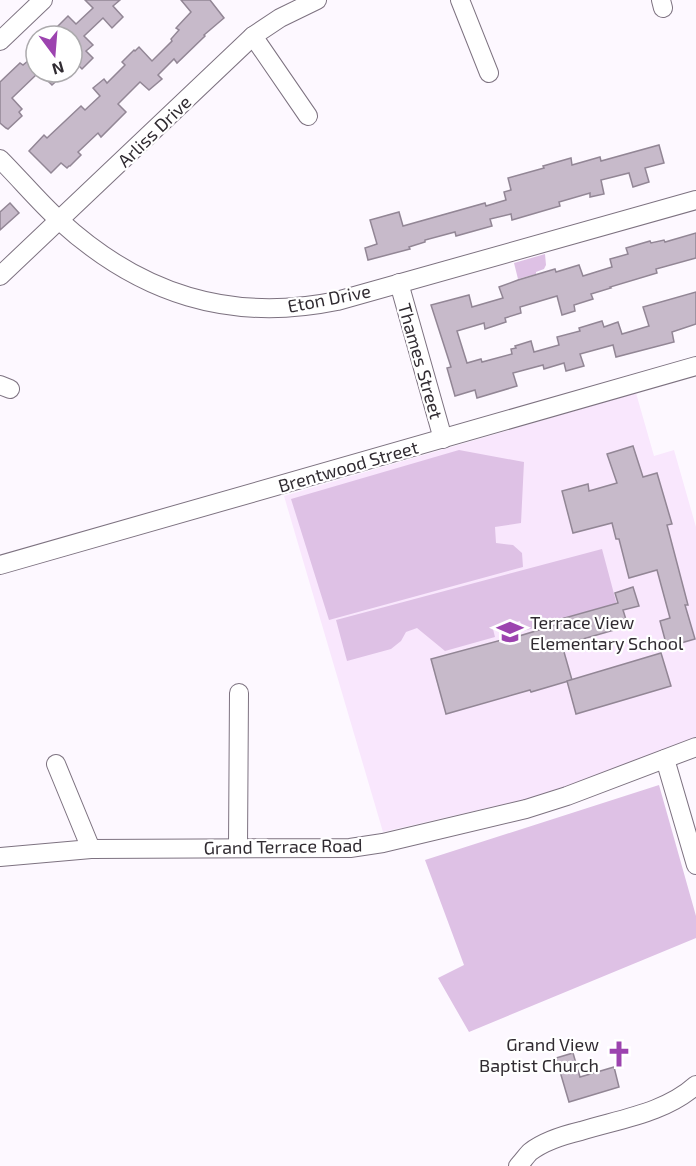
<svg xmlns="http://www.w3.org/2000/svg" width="696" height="1166" viewBox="0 0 696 1166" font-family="'Exo 2',sans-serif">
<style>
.built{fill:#f9e7fd}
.green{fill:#dec1e5}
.building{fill:#c7baca;stroke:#928695;stroke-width:1.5}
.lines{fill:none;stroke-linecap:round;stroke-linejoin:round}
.minor-casing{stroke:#7d7280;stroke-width:20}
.minor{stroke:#fff;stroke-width:18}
.labels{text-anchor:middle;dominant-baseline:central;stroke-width:4.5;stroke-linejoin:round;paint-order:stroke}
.street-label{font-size:18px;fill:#302b31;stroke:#fff}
.poi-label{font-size:18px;fill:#302b31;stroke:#fff;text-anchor:start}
</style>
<rect width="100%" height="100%" fill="#fdf8ff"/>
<!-- built -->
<polygon class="built" points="636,393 654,456 674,450 696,527 696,737 551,792 531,798 383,832 284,496"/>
<!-- green -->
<g class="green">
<polygon points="545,254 546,265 544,269 536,272 536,274 518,279 514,263"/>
<polygon points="459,450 524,462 521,523 495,527 496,543 513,545 522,553 523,567 329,620 291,499"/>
<polygon points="602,549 617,605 523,631 520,621 493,629 495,637 445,651 417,628 406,632 401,641 391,649 347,661 336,620"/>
<polygon points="659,785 696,916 696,938 469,1032 438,978 464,965 425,860"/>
</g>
<!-- building -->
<g class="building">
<polygon points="85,0 120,0 113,6 123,17 112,28 103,18 84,36 93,45 86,51 93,58 82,69 72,59 72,36 66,36 58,26 68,16 76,24 93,8"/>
<polygon points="181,0 210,0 224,18 204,35 205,36 177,63 174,59 158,75 162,79 149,90 140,82 118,104 126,112 101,137 98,133 78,152 81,155 70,166 69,166 67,168 61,163 51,173 29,151 44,135 47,138 81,106 85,110 100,96 93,88 104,79 107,83 125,65 122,62 134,50 135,51 139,47 152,61 172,41 171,39 179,30 176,28 191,12"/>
<polygon points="36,54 36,75 12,98 22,109 19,112 22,116 8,129 6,128 0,123 0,82 20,63 23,65"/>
<polygon points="39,72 66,72 52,85"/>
<polygon points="659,145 664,163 645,168 649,182 633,187 629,173 601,180 604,194 590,197 590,193 559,202 560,206 512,220 511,214 490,219 492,226 456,236 455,232 425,240 425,242 409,247 410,249 368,260 365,248 377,244 370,220 399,212 403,226 485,203 486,206 506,200 504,192 511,190 508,178 544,168 543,166 571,158 572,165 600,157 601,161"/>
<polygon points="10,203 19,213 0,230 0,212"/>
<polygon points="696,233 696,258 656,269 657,273 610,287 611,288 591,294 593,299 574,305 575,311 562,315 557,296 520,307 521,313 505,318 506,322 485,329 484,323 457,331 467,363 481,359 482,362 512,354 511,349 516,348 515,346 531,341 534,352 559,345 557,337 580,331 579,328 602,321 604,327 618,322 622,334 649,326 643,307 696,292 696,324 672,332 674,342 616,357 613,345 580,354 584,366 566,371 564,363 544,369 543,365 513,373 517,386 477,398 475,390 455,396 447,368 451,367 431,305 469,295 472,307 503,298 499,287 518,280 555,269 556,272 579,265 583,276 612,267 610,259 628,254 626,248 650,241 651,243 664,240 665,242"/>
<polygon points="633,446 643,477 657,473 672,524 667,525 688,605 685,605 695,639 667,647 660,621 670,618 657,570 629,578 619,539 616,539 612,523 573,533 562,491 588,484 589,491 617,483 607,454"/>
<polygon points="633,587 639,606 623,610 628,626 562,645 572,680 531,692 530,690 446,714 431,659 505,639 506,640 562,623 561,619 618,603 615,593"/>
<polygon points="661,653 671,686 576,714 567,681"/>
<polygon points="573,1053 580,1077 614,1067 619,1087 569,1102 556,1058"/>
</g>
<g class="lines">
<!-- minor casing -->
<g class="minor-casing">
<g id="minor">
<polyline points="460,0 489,73"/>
<polyline points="661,0 663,8"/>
<polyline points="253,36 308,116"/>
<polyline points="0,41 43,0"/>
<path d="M 0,159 C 20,179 39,202 60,221 C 140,294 230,323 337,301 L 696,200"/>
<polyline points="0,276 253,36 280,18 317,0"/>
<polyline points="399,283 443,439"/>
<polyline points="0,385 10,389"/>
<polyline points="0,565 696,366"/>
<polyline points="665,759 696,865"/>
<polyline points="56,764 91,849"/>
<polyline points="238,847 239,693"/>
<polyline points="0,857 91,849 350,848 383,843 526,809 567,796 696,747"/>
<path d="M 518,1166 C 522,1162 526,1156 530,1152 C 544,1141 564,1135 581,1131 C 620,1119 665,1113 696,1085"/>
</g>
</g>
<!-- minor -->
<use href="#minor" class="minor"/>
</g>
<!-- icons -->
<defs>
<g id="school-bare" transform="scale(2.07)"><path d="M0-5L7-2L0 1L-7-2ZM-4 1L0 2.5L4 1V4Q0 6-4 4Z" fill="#9c43af" stroke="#fff" stroke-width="2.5" paint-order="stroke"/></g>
<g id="church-bare" transform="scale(2.07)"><path d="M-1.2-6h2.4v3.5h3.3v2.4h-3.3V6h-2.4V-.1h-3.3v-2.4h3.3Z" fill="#9c43af" stroke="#fff" stroke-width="2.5" paint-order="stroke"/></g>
</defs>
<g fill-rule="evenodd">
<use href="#school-bare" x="510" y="632"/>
<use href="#church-bare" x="619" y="1054"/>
</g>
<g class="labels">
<!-- street labels -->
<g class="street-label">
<text transform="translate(154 131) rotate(-44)">Arliss Drive</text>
<text transform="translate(329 298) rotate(-11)">Eton Drive</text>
<text transform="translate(421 361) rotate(74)">Thames Street</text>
<text transform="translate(348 466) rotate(-16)">Brentwood Street</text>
<text transform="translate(283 846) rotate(-1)">Grand Terrace Road</text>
</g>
<!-- poi labels -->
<g class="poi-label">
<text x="530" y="622">Terrace View<tspan x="530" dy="21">Elementary School</tspan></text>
<text x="599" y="1044" text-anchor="end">Grand View<tspan x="599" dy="21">Baptist Church</tspan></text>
</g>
</g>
<!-- north arrow -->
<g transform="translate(54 54) rotate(164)"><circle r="28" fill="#ffffff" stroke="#acaaad" stroke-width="1.5"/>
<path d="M0-4.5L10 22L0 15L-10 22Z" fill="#9c43af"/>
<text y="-9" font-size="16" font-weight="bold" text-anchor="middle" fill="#302b31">N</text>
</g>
</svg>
